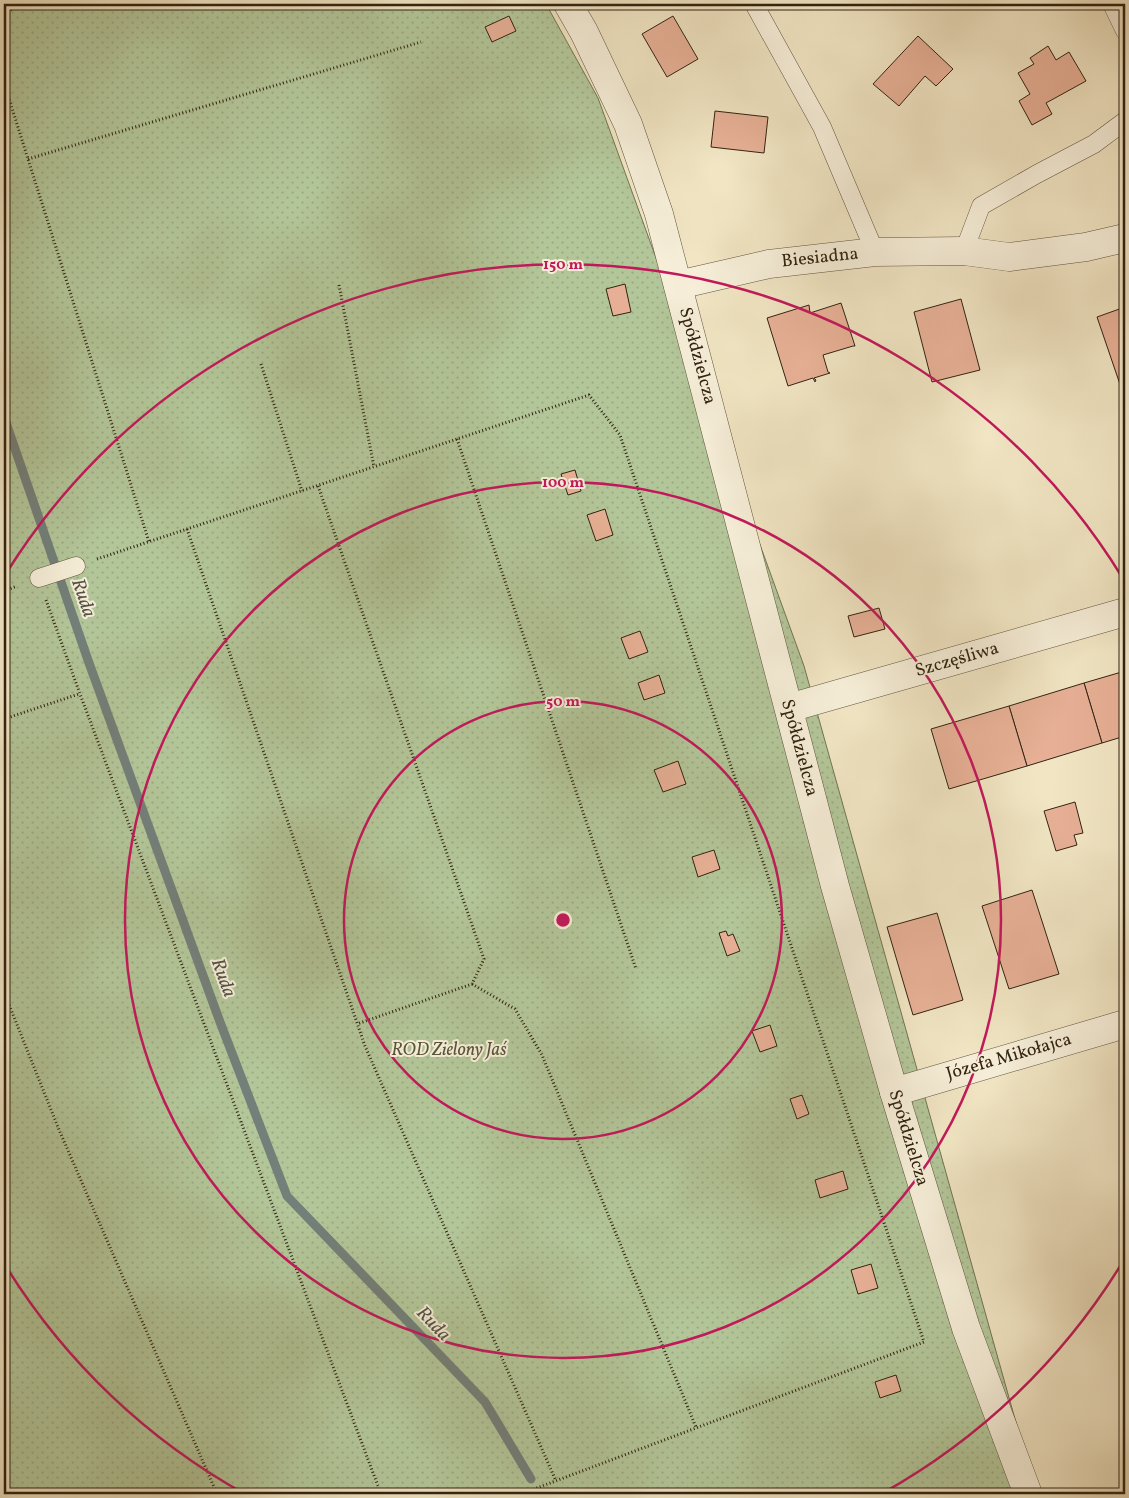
<svg xmlns="http://www.w3.org/2000/svg" width="1129" height="1498" viewBox="0 0 1129 1498" font-family="Vollkorn,serif">
<style>
.park{fill:url(#park-dots);stroke:#727455}
.lines{fill:none;stroke-linecap:round;stroke-linejoin:round}
.stream{stroke:#737f79;stroke-width:9}
.building{fill:#e7b096;stroke:#312311}
.service-casing{stroke:#61543e;stroke-width:19}
.minor-casing{stroke:#61543e;stroke-width:29}
.path{stroke:#312311;stroke-width:3;stroke-dasharray:1 2.5;stroke-linecap:butt}
.service{stroke:#f6eed8;stroke-width:18}
.minor{stroke:#f6eed8;stroke-width:28}
.ring{fill:none;stroke:#c2185b;stroke-width:2.5}
.labels{text-anchor:middle;dominant-baseline:central;stroke-width:4;stroke-linejoin:round;paint-order:stroke}
.street-label{font-size:18px;fill:#312311;stroke:#f6eed8}
.park-label{font-size:18px;font-style:italic;fill:#58543a;stroke:#f6eed8}
.water-label{font-size:19px;font-style:italic;fill:#525145;stroke:#f6eed8}
.centre{fill:#c2185b;stroke:#f6eed8;stroke-width:2.5}
.ring-label{font-size:15px;text-anchor:middle;font-weight:bold;fill:#c2185b;stroke:#f6eed8;stroke-width:4;stroke-linejoin:round;paint-order:stroke}
</style>
<defs>
<pattern id="park-dots" width="8" height="8" patternUnits="userSpaceOnUse" patternTransform="scale(1.25)"><rect width="8" height="8" fill="#b3c699"/><path d="M2 2h.1M6 6h.1" fill="none" stroke="#9aaa83" stroke-width="1.8" stroke-linecap="round"/></pattern>
</defs>
<rect width="100%" height="100%" fill="#f1e5c3"/>
<filter id="stains"><feTurbulence type="fractalNoise" baseFrequency=".004" numOctaves="4"/><feColorMatrix values="0 0 0 0 .2 0 0 0 0 .09 0 0 0 0 .02 0 0 0 .5 -.17"/></filter>
<radialGradient id="worn" r=".72"><stop offset=".6" stop-color="#630" stop-opacity="0"/><stop offset="1" stop-color="#630" stop-opacity=".3"/></radialGradient>
<!-- park -->
<polygon class="park" points="4,4 546,4 598,98 804,666 1036,1494 4,1494"/>
<g class="lines">
<!-- stream -->
<polyline class="stream" points="4,417 89,663 220,1022 287,1196 485,1402 531,1479"/>
</g>
<!-- building -->
<g class="building">
<polygon points="509,16 516,31 492,42 485,27"/>
<polygon points="673,16 698,59 667,77 642,34"/>
<polygon points="918,36 953,69 936,86 925,76 899,106 873,84"/>
<polygon points="1048,46 1056,60 1069,52 1086,81 1046,103 1052,114 1032,125 1019,101 1030,94 1018,73 1034,64 1030,58"/>
<polygon points="715,111 768,117 764,153 711,147"/>
<polygon points="625,284 631,312 613,316 606,289"/>
<polygon points="961,299 980,370 932,382 914,312"/>
<polygon points="841,303 855,346 853,346 823,355 828,372 830,373 814,378 816,380 815,382 813,378 788,386 767,318 809,305 810,313"/>
<polygon points="1125,307 1125,399 1097,317"/>
<polygon points="575,470 581,491 568,495 561,474"/>
<polygon points="605,509 613,535 596,541 587,515"/>
<polygon points="879,608 885,629 854,637 848,616"/>
<polygon points="640,631 648,652 629,659 621,638"/>
<polygon points="1125,671 1125,736 1102,743 1084,683"/>
<polygon points="659,675 665,693 644,700 638,683"/>
<polygon points="1084,683 1102,743 1027,766 1009,706"/>
<polygon points="1009,706 1027,766 949,789 931,729"/>
<polygon points="678,761 686,784 663,792 654,770"/>
<polygon points="1075,802 1083,833 1074,835 1077,845 1056,851 1044,811"/>
<polygon points="714,850 720,869 698,877 692,857"/>
<polygon points="1032,890 1059,974 1009,989 982,906"/>
<polygon points="937,913 963,1000 913,1015 887,927"/>
<polygon points="726,931 728,936 733,934 740,951 727,956 719,933"/>
<polygon points="770,1025 777,1046 760,1052 752,1031"/>
<polygon points="802,1095 809,1114 797,1119 790,1099"/>
<polygon points="843,1171 848,1189 820,1198 815,1180"/>
<polygon points="871,1264 878,1288 858,1294 851,1270"/>
<polygon points="896,1375 901,1391 880,1398 875,1382"/>
</g>
<g class="lines">
<!-- service casing -->
<g class="service-casing">
<g id="service">
<polyline points="754,4 822,127 875,252"/>
<polyline points="1112,4 1125,31"/>
<polyline points="964,251 981,206 1037,174 1094,144 1125,121"/>
<polyline points="39,578 76,566"/>
</g>
</g>
<!-- minor casing -->
<g class="minor-casing">
<g id="minor">
<polyline points="568,4 584,32 628,124 659,214 835,886 894,1092 966,1328 1028,1494"/>
<polyline points="678,285 769,264 875,252 964,251 1009,257 1086,247 1125,238"/>
<polyline points="789,708 1125,612"/>
<polyline points="894,1092 1125,1024"/>
</g>
</g>
<!-- path -->
<g class="path">
<polyline points="4,12 28,4"/>
<polyline points="4,83 149,542"/>
<polyline points="28,159 421,42"/>
<polyline points="339,285 374,467"/>
<polyline points="261,364 302,491"/>
<polyline points="457,439 636,969"/>
<polyline points="318,486 484,959 472,984 357,1024"/>
<polyline points="187,529 365,1046 556,1481"/>
<polyline points="97,559 589,395 620,435 924,1342 521,1494"/>
<polyline points="4,591 17,586"/>
<polyline points="46,600 80,694 381,1494"/>
<polyline points="4,719 79,694"/>
<polyline points="472,984 515,1009 542,1055 696,1427"/>
<polyline points="4,992 60,1132 217,1494"/>
</g>
<!-- service -->
<use href="#service" class="service"/>
<!-- minor -->
<use href="#minor" class="minor"/>
</g>
<!-- distance rings -->
<g class="ring">
<circle cx="563" cy="920" r="219"/>
<circle cx="563" cy="920" r="438"/>
<path d="M1122 1263A656 656 0 0 1 881 1494M245 1494A656 656 0 0 1 7 1268M7 572A656 656 0 0 1 1122 577"/>
</g>
<g class="labels">
<!-- street labels -->
<g class="street-label">
<text transform="translate(820 258) rotate(-6)">Biesiadna</text>
<text transform="translate(697 356) rotate(75)">Spółdzielcza</text>
<text transform="translate(957 660) rotate(-16)">Szczęśliwa</text>
<text transform="translate(799 748) rotate(75)">Spółdzielcza</text>
<text transform="translate(1009 1057) rotate(-16)">Józefa Mikołajca</text>
<text transform="translate(908 1138) rotate(73)">Spółdzielcza</text>
</g>
<!-- park labels -->
<g class="park-label">
<text x="449" y="1050">ROD Zielony Jaś</text>
</g>
<!-- water labels -->
<g class="water-label">
<text transform="translate(83 598) rotate(71)">Ruda</text>
<text transform="translate(223 978) rotate(70)">Ruda</text>
<text transform="translate(433 1324) rotate(46)">Ruda</text>
</g>
</g>
<circle cx="563" cy="920" r="8" class="centre"/>
<g class="ring-label">
<text x="563" y="269">150 m</text>
<text x="563" y="487">100 m</text>
<text x="563" y="706">50 m</text>
</g>
<!-- margin -->
<rect width="1129" height="1498" fill="none" stroke="#f1e5c3" stroke-width="20"/>
<rect x="5" y="5" width="1119" height="1488" fill="none" stroke="#312311" stroke-width="2.5"/>
<rect x="10" y="10" width="1109" height="1478" fill="none" stroke="#312311"/>
<rect width="100%" height="100%" filter="url(#stains)"/>
<rect width="100%" height="100%" fill="url(#worn)"/>
</svg>
